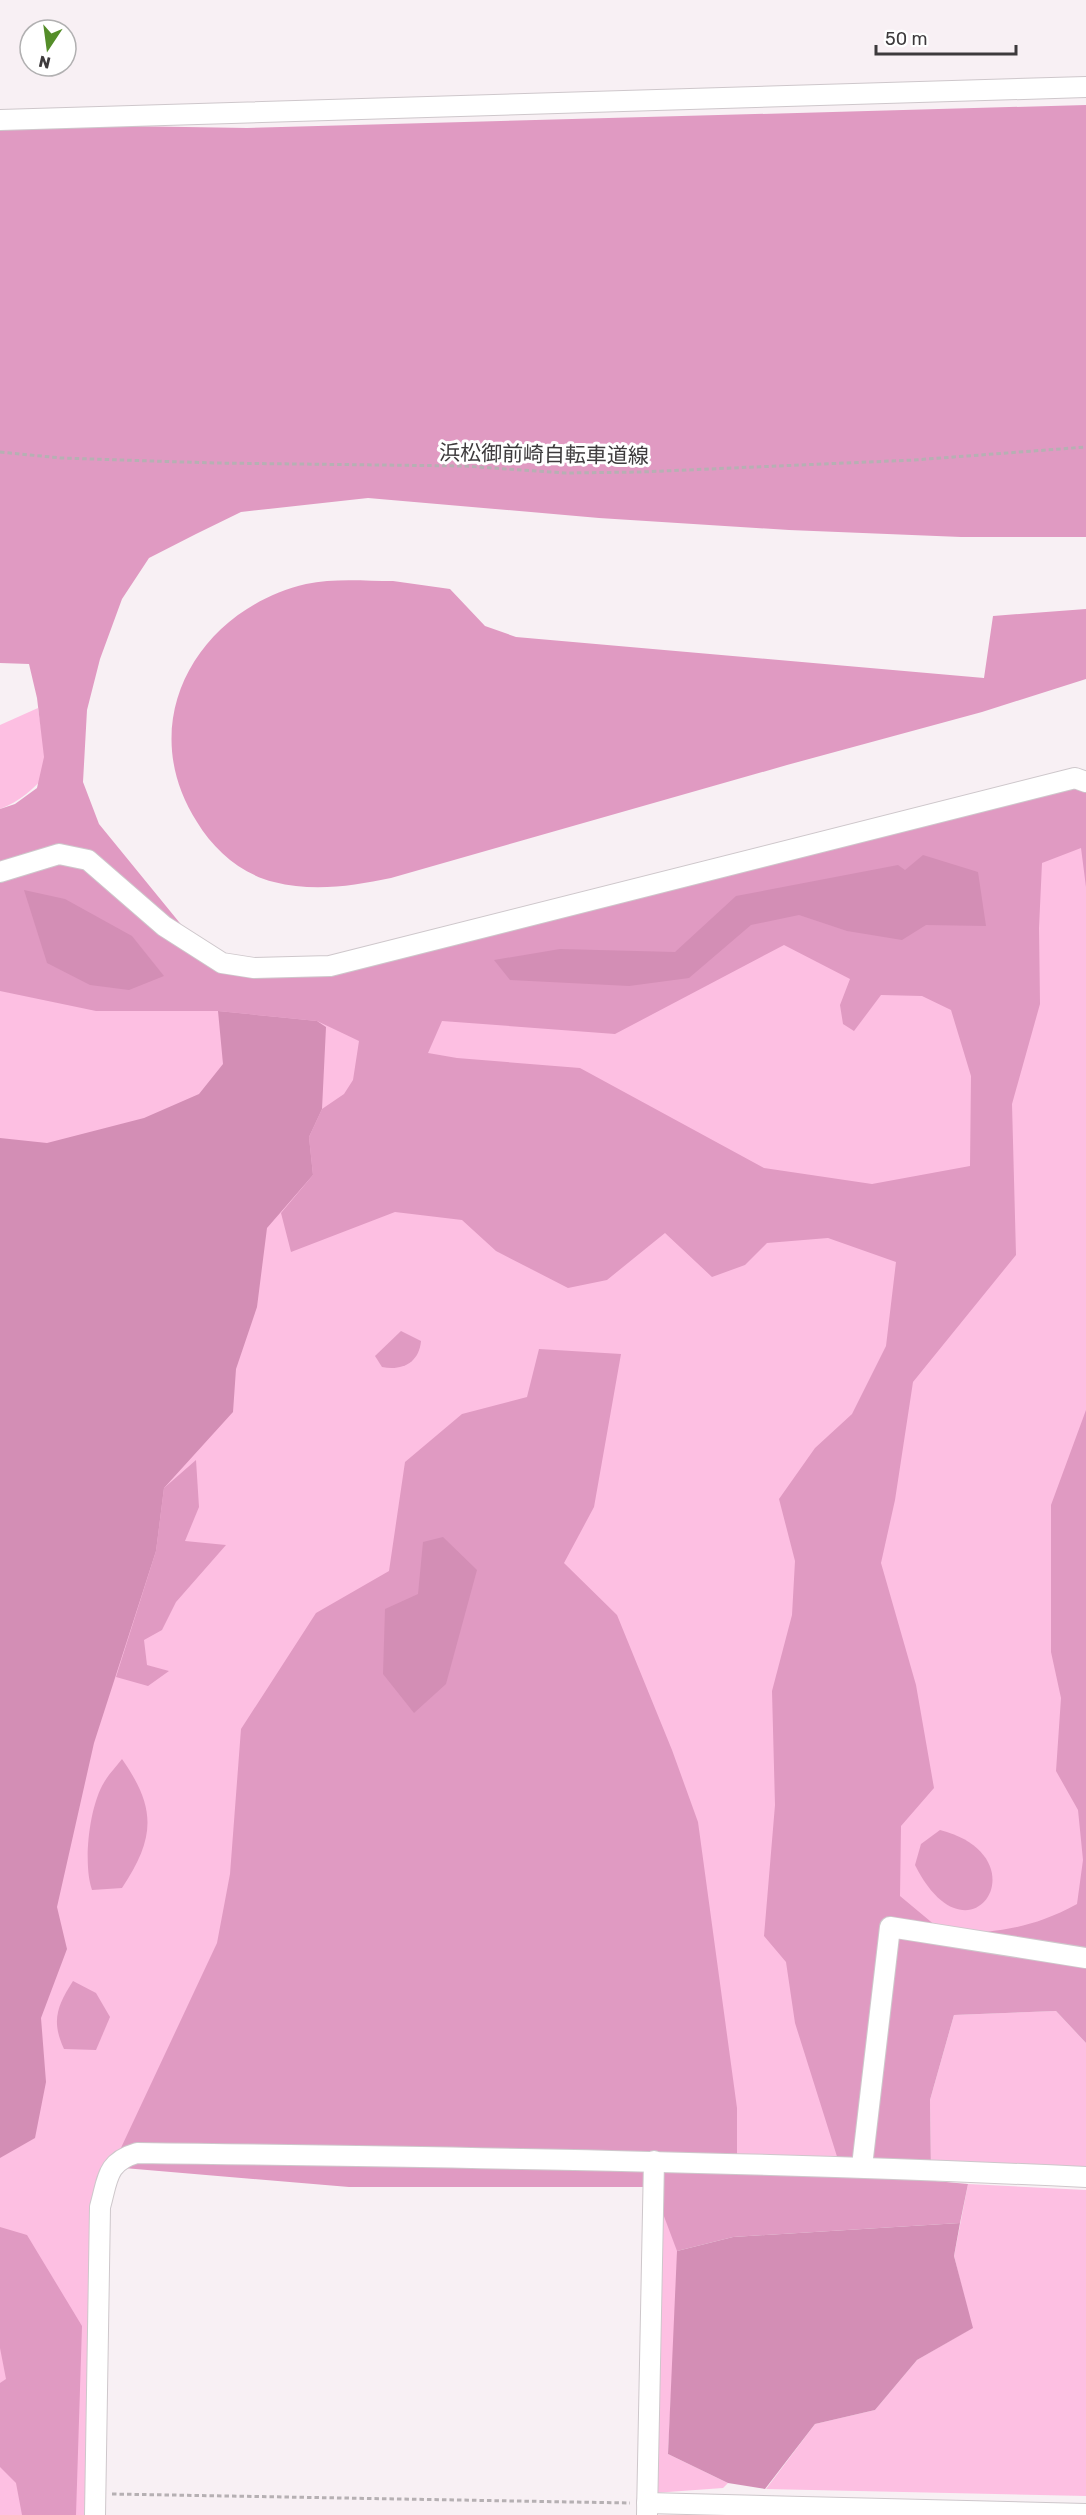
<svg xmlns="http://www.w3.org/2000/svg" width="1086" height="2515" viewBox="0 0 1086 2515" font-family="Rubik,'Noto Sans JP',sans-serif">
<style>
.green{fill:#fdbfe2}
.forest{fill:#e09ac2;fill-rule:evenodd}
.water{fill:#d38eb5}
.lines{fill:none;stroke-linecap:round;stroke-linejoin:round}
.street-casing{stroke:#cec7cb;stroke-width:22}
.path{stroke:#b6b0b3;stroke-width:3;stroke-dasharray:4.5 3;stroke-linecap:butt}
.street{stroke:#fff;stroke-width:20}
.labels{text-anchor:middle;dominant-baseline:central;stroke-width:6;stroke-linejoin:round;paint-order:stroke}
.street-label{font-size:21px;fill:#3d3a3c;stroke:#fff}
</style>
<rect width="100%" height="100%" fill="#f8f0f4"/>
<!-- green -->
<g class="green">
<path d="M 38,708 L 48,773 C 33,789 21,801 0,809 L 0,725 Z"/>
<polygon points="1086,815 1086,1963 912,1949 901,2168 112,2167 84,2515 0,2515 0,873 274,998"/>
<polygon points="1056,2011 1086,2043 1086,2170 931,2170 930,2100 954,2015"/>
<polygon points="968,2184 1086,2190 1086,2496 766,2489 815,2424 875,2410 917,2360 972,2328 954,2256"/>
<polygon points="654,2187 679,2240 668,2454 728,2483 723,2488 654,2493"/>
</g>
<!-- forest -->
<g class="forest">
<path d="M 1086,105 L 1086,537 L 961,537 L 789,530 L 599,518 L 368,498 L 241,512 L 196,534 L 149,558 L 122,599 L 100,659 L 87,710 L 83,782 L 99,824 L 219,971 L 295,967 L 1086,775 L 1086,887 L 1081,848 L 1042,863 L 1039,928 L 1040,1004 L 1012,1104 L 1016,1255 L 913,1382 L 895,1500 L 881,1563 L 916,1685 L 934,1788 L 901,1826 L 900,1896 L 948,1936 C 1001,1930 1029,1930 1077,1904 L 1083,1860 L 1078,1810 L 1056,1771 L 1061,1698 L 1051,1652 L 1051,1505 L 1086,1410 L 1086,2043 L 1056,2011 L 954,2015 L 930,2100 L 931,2170 L 840,2166 L 795,2023 L 786,1962 L 764,1936 L 775,1805 L 772,1691 L 792,1615 L 795,1561 L 779,1499 L 815,1448 L 852,1414 L 886,1346 L 896,1262 L 828,1238 L 767,1243 L 745,1265 L 712,1277 L 665,1233 L 607,1280 L 568,1288 L 496,1251 L 462,1220 L 395,1212 L 291,1252 L 281,1213 L 313,1175 L 309,1137 L 322,1109 L 344,1094 L 353,1080 L 359,1041 L 317,1021 L 218,1011 L 96,1011 L 0,991 L 0,809 L 15,804 L 37,788 L 44,757 L 37,698 L 29,664 L 0,663 L 0,124 L 247,128 ZM 784,945 L 850,979 L 840,1005 L 843,1024 L 854,1031 L 881,995 L 922,996 L 951,1010 L 971,1076 L 970,1166 L 872,1184 L 764,1168 L 580,1068 L 457,1058 L 428,1053 L 442,1021 L 615,1034 Z"/>
<path d="M 393,581 L 450,589 L 485,626 L 516,637 L 984,678 L 993,616 L 1086,609 L 1086,679 L 982,712 L 787,765 L 391,878 C 353,886 313,892 274,882 C 241,874 214,850 197,822 C 133,722 197,610 306,584 C 333,578 365,581 393,581 Z"/>
<path d="M 401,1331 L 421,1341 C 419,1363 402,1371 382,1367 L 375,1356 Z"/>
<polygon points="539,1349 621,1354 594,1507 564,1563 617,1615 672,1750 698,1822 737,2108 737,2163 968,2184 960,2223 733,2237 677,2251 653,2187 349,2187 112,2167 217,1943 230,1874 241,1729 316,1613 389,1571 405,1462 462,1414 527,1397"/>
<polygon points="196,1460 199,1507 185,1541 226,1545 176,1602 162,1630 144,1640 147,1665 169,1671 148,1686 116,1677 156,1551 164,1488"/>
<path d="M 122,1759 C 157,1809 155,1838 122,1888 L 92,1890 C 83,1864 89,1811 102,1786 C 107,1776 115,1768 122,1759 Z"/>
<path d="M 940,1830 C 1045,1857 969,1973 915,1865 L 921,1844 Z"/>
<path d="M 73,1981 L 96,1993 L 110,2017 L 96,2050 L 64,2049 C 51,2021 57,2006 73,1981 Z"/>
<polygon points="0,2227 27,2235 82,2326 76,2515 22,2515 16,2483 0,2467 0,2383 6,2379 0,2348"/>
</g>
<!-- water -->
<g class="water">
<polygon points="923,855 978,872 986,926 926,925 902,940 847,931 799,915 751,925 689,978 629,986 510,980 494,960 560,949 675,952 736,896 898,865 905,870"/>
<polygon points="24,890 65,899 132,936 164,976 129,990 90,985 47,963"/>
<polygon points="218,1011 317,1021 326,1027 322,1109 309,1137 313,1175 267,1228 257,1307 236,1369 233,1412 164,1488 156,1551 94,1743 57,1907 67,1949 41,2018 46,2082 35,2138 0,2158 0,1138 47,1143 144,1118 199,1094 223,1064"/>
<polygon points="443,1537 477,1570 446,1684 414,1713 383,1674 385,1609 418,1594 423,1542"/>
<polygon points="960,2223 954,2256 973,2328 917,2360 875,2410 815,2424 765,2489 728,2483 668,2454 677,2251 733,2237"/>
</g>
<g class="lines">
<!-- street casing -->
<g class="street-casing">
<g id="street">
<polyline points="0,120 1086,87"/>
<polyline points="0,872 59,854 88,860 164,926 222,963 254,968 330,966 1075,778 1086,782"/>
<polyline points="862,2166 890,1927 1086,1958"/>
<polyline points="647,2503 1086,2514"/>
<path d="M 95,2515 L 100,2207 C 108,2179 106,2162 137,2153 C 453,2157 770,2162 1086,2177"/>
<polyline points="647,2515 654,2161"/>
</g>
</g>
<!-- path -->
<g class="path">
<polyline points="0,452 61,458 214,463 464,466 565,473 641,472 914,460 1086,447"/>
<polyline points="112,2494 630,2503"/>
</g>
<!-- street -->
<use href="#street" class="street"/>
</g>
<g class="labels">
<!-- street labels -->
<g class="street-label">
<text transform="translate(544 454) rotate(1)">浜松御前崎自転車道線</text>
</g>
</g>
<!-- north arrow -->
<g transform="translate(48 48) rotate(193)"><circle r="28" fill="#ffffff" stroke="#b1b0b1" stroke-width="1.5"/>
<path d="M0-4.5L10 22L0 15L-10 22Z" fill="#548d29"/>
<text y="-9" font-size="16" font-weight="bold" text-anchor="middle" fill="#3d3a3c">N</text>
</g>
<!-- scale -->
<path d="M876 45v9h140v-9" fill="none" stroke="#3d3a3c" stroke-width="3"/>
<text x="885" y="45" font-size="18" fill="#3d3a3c" stroke="#ffffff" stroke-width="4.5" paint-order="stroke">50 m</text>
</svg>
